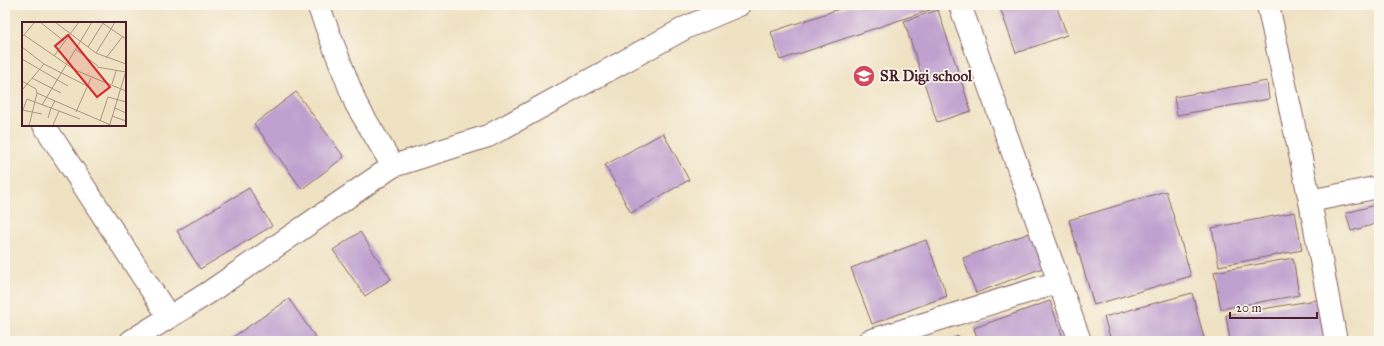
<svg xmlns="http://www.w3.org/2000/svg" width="1384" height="346" viewBox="0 0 1384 346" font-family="'IM FELL Great Primer',serif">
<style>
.building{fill:#bfa0cf}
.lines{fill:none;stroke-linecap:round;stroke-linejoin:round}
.minor-casing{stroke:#846360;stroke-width:24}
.minor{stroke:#fff;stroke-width:22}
.labels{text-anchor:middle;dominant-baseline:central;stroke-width:3.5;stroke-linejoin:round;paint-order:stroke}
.poi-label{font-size:15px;font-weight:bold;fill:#4a1f2b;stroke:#fbf7ec;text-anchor:start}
.inset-road{fill:none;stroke:#ad9486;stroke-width:1}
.view{fill:#d62828;fill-opacity:0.15;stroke:#d62828;stroke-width:2}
.inset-edge{fill:none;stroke:#4a1f2b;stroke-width:2}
</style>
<rect width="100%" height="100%" fill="#fbf7ec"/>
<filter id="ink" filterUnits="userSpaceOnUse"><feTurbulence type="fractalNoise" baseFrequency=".025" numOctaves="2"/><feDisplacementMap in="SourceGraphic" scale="8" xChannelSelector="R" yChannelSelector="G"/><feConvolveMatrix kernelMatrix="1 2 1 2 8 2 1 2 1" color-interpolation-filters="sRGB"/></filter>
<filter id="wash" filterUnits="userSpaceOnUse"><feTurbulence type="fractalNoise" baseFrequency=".012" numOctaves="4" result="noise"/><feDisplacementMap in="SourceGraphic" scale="16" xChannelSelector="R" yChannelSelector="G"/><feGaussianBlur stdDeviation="0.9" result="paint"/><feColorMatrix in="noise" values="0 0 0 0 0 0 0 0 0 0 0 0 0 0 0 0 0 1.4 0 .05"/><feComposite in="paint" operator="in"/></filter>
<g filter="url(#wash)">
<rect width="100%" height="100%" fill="#efe2c3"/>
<g id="blocks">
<!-- building -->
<g class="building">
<polygon points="851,5 945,5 780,60 771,32"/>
<polygon points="999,5 1056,5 1067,35 1016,53"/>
<polygon points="938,10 971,111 937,122 904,21"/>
<polygon points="1267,81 1269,99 1177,115 1174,97"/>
<polygon points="296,92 344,157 302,189 254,124"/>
<polygon points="663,133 689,180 631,213 605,165"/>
<polygon points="249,188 272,226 200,269 177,231"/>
<polygon points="1166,191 1191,276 1094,305 1069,220"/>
<polygon points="1379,204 1379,223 1351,231 1346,213"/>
<polygon points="1295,212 1302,250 1219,266 1212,228"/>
<polygon points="360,232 391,279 365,296 333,250"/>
<polygon points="1032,232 1045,267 976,293 963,258"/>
<polygon points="926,240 947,296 872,324 851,268"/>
<polygon points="1293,258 1299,295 1221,309 1214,272"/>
<polygon points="1192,293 1204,338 1192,341 1111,341 1104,317"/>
<polygon points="289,299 318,341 227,341"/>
<polygon points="1322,299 1330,341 1230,341 1226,315"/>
<polygon points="1050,301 1064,341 978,341 974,328"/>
<polygon points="959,336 961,341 945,341"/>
</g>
</g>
</g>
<g filter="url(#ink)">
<use href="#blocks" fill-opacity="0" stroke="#846360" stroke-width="1"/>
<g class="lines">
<!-- minor casing -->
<g class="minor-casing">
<g id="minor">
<polyline points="318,5 356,104 393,166"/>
<polyline points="960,5 1080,341"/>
<polyline points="1268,5 1310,201 1336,341"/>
<polyline points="44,125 169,317"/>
<polyline points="1310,201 1379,187"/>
<polyline points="131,341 208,293 393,166 488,136 687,27 739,5"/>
<polyline points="869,341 1059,282"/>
</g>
</g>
<!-- minor -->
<use href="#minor" class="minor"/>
</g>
</g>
<!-- icons -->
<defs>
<g id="school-disc" transform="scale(1.15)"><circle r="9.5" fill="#d1495b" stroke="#fbf7ec"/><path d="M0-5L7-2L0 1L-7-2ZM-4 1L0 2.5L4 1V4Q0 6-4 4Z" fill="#fff"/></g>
</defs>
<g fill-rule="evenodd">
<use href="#school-disc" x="864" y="76"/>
</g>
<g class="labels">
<!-- poi labels -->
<g class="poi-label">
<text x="880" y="76">SR Digi school</text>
</g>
</g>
<!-- overview -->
<g transform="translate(22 22)">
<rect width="104" height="104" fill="#efe2c3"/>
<path class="inset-road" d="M 18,0 L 43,20M 33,0 L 74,31M 79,0 L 89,7 L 74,31 L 104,42M 93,0 L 89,7 L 104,17M 2,13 L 53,48 L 104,69M 0,15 L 13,0M 0,25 L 22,42 L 65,64M 66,25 L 81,1M 53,27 L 76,44M 32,34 L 57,0M 84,36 L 101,14M 0,37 L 46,64M 75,45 L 104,50M 10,56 L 39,71M 0,59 L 14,67 L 15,71 L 33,79 L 29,86 L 37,89 L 31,103M 90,62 L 94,49M 0,68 L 22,42M 33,79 L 91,104M 20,83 L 70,0M 93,86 L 104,91M 0,88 L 20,92M 1,88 L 5,77 L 29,86 L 26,96M 37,89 L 58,97M 54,90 L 69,56M 90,94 L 104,99M 78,99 L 86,75 L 104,80M 88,102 L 104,49M 7,104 L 15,71"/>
<path class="view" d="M 46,13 L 88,65 L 75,75 L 33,24 Z"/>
<rect width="104" height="104" class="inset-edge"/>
</g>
<!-- margin -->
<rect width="1384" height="346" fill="none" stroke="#fbf7ec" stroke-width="20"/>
<!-- scale -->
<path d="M1230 312v6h87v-6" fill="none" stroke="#4a1f2b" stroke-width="2"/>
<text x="1236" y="312" font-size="12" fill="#4a1f2b" stroke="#fbf7ec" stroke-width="3" paint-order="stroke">20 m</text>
</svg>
